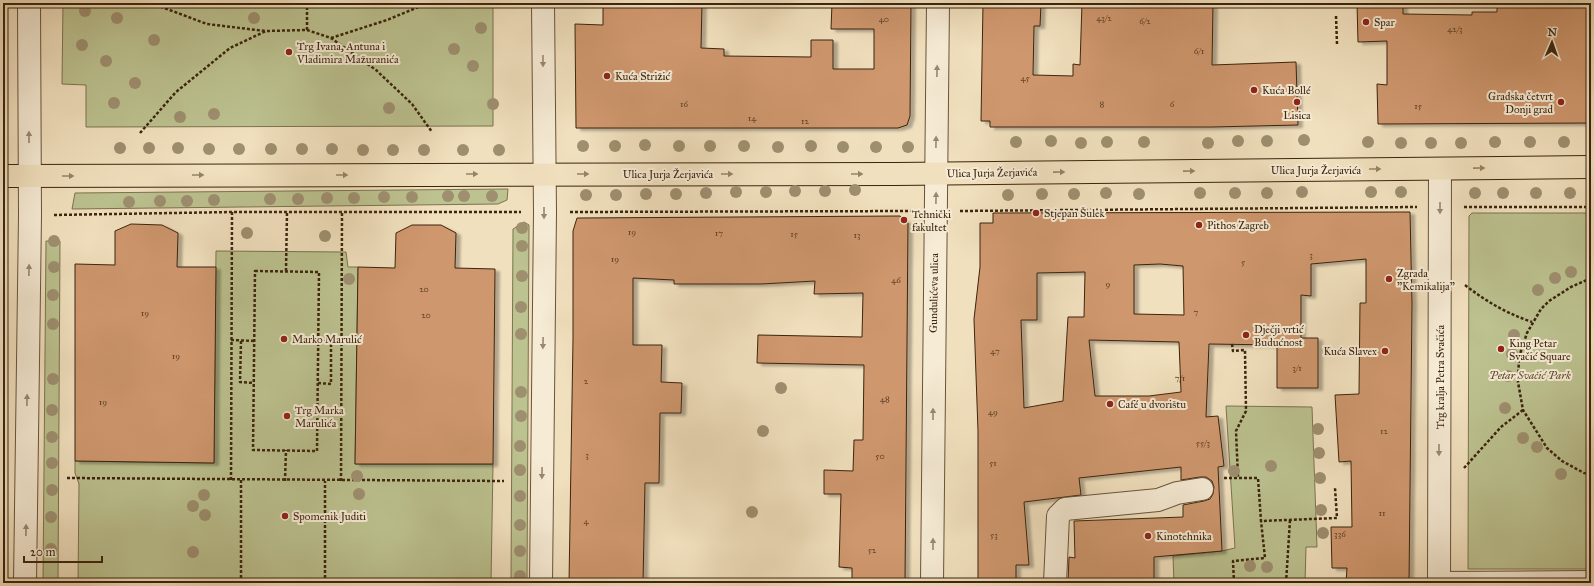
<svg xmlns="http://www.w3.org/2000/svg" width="1594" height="586" viewBox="0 0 1594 586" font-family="'IM FELL Great Primer',serif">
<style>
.green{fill:#bcc290;stroke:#7c734f}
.building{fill:#cf976e;stroke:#3b240e;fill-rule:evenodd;filter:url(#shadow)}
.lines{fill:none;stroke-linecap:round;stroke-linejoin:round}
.minor-casing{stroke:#68533a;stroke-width:24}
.major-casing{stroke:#3b240e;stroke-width:24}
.path{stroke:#3b240e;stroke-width:2.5;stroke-dasharray:3 2;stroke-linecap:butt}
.minor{stroke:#f6ebd5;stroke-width:22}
.major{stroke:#f1e0be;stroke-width:22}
.tree{fill:#9e8f6f}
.oneway{fill:#988872}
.oneway2{fill:#968266}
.poi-dot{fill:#8f2418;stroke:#f6ebd5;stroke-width:1.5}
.labels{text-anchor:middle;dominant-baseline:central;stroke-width:4;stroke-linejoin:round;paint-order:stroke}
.number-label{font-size:9px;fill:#604126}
.poi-label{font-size:11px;fill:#3b240e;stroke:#f6ebd5;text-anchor:start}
.street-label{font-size:11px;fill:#3b240e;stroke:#f6ebd5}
.park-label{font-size:11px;font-style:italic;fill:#5b4c2e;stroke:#f6ebd5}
</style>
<defs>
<filter id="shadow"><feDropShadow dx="4.5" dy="2.5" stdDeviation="1" flood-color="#0004"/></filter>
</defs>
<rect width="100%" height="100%" fill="#f1e0be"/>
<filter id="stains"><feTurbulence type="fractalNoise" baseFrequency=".005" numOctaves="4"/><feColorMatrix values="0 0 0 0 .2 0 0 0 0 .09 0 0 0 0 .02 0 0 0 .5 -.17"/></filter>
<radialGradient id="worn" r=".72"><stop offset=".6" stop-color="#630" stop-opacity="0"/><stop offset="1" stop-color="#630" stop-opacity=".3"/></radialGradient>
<!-- green -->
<g class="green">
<polygon points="63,3 493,3 493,126 86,127 86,85 62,84"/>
<polygon points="508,189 507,200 498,204 72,209 75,193"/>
<polygon points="1472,213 1591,213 1591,569 1468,569 1469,216"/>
<polygon points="524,222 529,225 527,583 511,583 513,229"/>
<polygon points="46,241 60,241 58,583 43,583"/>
<polygon points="216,251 346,252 348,267 358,267 355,464 493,464 491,583 78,583 79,484 75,473 75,461 214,463"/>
<polygon points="1226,406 1312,407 1317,547 1306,547 1305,583 1174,583 1173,556 1222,551 1235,548"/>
</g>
<!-- building -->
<g class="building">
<polygon points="603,3 702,3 701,48 724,49 724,56 811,57 811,40 833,40 833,69 874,69 874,29 831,29 832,3 911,3 910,116 907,125 898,128 576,128 575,24 603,25"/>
<polygon points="983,3 1041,3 1040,26 1034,26 1033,75 1073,76 1073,64 1080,65 1082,3 1213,3 1212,65 1296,62 1298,125 1212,127 990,127 990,121 981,121"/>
<polygon points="1357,3 1403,3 1403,14 1472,15 1472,12 1497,12 1497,3 1587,3 1591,72 1591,123 1378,124 1377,84 1387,85 1387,41 1358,42"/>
<path d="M 1410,212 L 1412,304 L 1409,583 L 1346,583 L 1347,568 L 1332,568 L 1331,527 L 1352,527 L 1351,461 L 1339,462 L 1335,395 L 1359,394 L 1360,303 L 1366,303 L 1366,259 L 1311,264 L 1311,296 L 1301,295 L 1301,338 L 1318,338 L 1318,388 L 1277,388 L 1277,345 L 1209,344 L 1206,417 L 1218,416 L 1224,466 L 1218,467 L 1222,551 L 1154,557 L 1154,583 L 1068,583 L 1069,557 L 1075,558 L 1074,521 L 1183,517 L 1183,505 L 1204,501 L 1210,499 L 1213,494 L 1214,487 L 1212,481 L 1206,477 L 1200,477 L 1181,480 L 1181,467 L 1079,478 L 1081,495 L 1024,502 L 1029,565 L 1016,565 L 1016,583 L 978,583 L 978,431 L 974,319 L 980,267 L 980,223 L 993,223 L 993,213 ZM 1160,264 L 1183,266 L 1184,315 L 1134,314 L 1134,265 ZM 1085,272 L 1084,317 L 1068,317 L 1063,401 L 1024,408 L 1021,320 L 1037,320 L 1037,273 ZM 1089,340 L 1179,342 L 1181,392 L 1149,396 L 1095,396 Z"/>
<polygon points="900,216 908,223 905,583 852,583 852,568 839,567 841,494 824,494 824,470 853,471 854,440 863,440 864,365 757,363 758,335 862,337 863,293 814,294 815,281 761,284 674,284 674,280 633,278 633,345 662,345 661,382 682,383 681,413 660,413 659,483 645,483 643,583 569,583 573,339 573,231 577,218"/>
<polygon points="131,224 162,225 178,233 177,267 216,267 214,463 75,461 75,264 115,265 115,231"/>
<polygon points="412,225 441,225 456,233 455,268 495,269 493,464 355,464 358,267 395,268 396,233"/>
</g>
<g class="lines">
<!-- minor casing -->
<g class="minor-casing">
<g id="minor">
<polyline points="25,583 30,215 29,3"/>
<polyline points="541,583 545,212 543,3"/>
<polyline points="932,583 938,3"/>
<polyline points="1055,583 1058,516 1065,509 1158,500 1177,493 1202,489"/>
<polyline points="1439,583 1440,169"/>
<polyline points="1439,583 1591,582"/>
</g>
</g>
<!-- major casing -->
<g class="major-casing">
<polyline id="major" points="3,176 895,174 1591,167"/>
</g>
<!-- path -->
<g class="path">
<polyline points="151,3 207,24 265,31"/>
<polyline points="1336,16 1337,44"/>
<polyline points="307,30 307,3"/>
<polyline points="331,38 387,20 428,3"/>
<polyline points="140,133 176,92 230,48 266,31 307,30 331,38 376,70 412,104 432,132"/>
<polyline points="1464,207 1591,207"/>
<polyline points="960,211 1417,207"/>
<polyline points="570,212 913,211"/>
<polyline points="54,215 232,212 521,212"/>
<polygon points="255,271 319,272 317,451 253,450"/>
<polyline points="286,271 287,212"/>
<polyline points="1591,278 1571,287 1549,301 1541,309 1527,333 1519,357 1518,382 1523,410 1547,448 1562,461 1584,473 1591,474"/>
<path d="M 1465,285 C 1487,302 1506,313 1532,322"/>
<polyline points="231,340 255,341"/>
<polyline points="241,341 240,382 254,383"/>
<polyline points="318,341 341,341"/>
<polyline points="1232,344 1233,351 1245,350 1246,411 1236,431 1238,477"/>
<polyline points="318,383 331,384 331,341"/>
<polyline points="1464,468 1501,427 1523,410"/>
<polyline points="67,478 504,481"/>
<polyline points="1224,478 1258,478 1261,521 1337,518 1335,488"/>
<polyline points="231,480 232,212"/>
<polyline points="285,481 286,450"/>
<polyline points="341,481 342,213"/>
<polyline points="241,583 241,480"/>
<polyline points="325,583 325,481"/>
<polyline points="1234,583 1233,561 1265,558 1261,521"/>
<polyline points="1286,583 1290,520"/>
</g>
<!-- minor -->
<use href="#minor" class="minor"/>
<!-- major -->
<use href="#major" class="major"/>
</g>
<!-- trees -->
<g class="tree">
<circle cx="85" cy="11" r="6"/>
<circle cx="117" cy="18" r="6"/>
<circle cx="254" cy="18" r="6"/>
<circle cx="481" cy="28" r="6"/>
<circle cx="154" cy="40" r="6"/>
<circle cx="82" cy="45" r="6"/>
<circle cx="454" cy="49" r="6"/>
<circle cx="106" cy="61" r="6"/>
<circle cx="473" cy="66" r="6"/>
<circle cx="135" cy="83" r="6"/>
<circle cx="114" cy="103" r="6"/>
<circle cx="493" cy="104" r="6"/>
<circle cx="389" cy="108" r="6"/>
<circle cx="214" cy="114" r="6"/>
<circle cx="180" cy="117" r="6"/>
<circle cx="1304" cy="140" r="6"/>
<circle cx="1051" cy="141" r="6"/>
<circle cx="1238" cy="141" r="6"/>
<circle cx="1267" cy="141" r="6"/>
<circle cx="1016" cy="142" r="6"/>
<circle cx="1107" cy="142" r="6"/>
<circle cx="1144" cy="142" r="6"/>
<circle cx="1368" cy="142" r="6"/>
<circle cx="1495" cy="142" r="6"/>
<circle cx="1530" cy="142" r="6"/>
<circle cx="1564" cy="142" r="6"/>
<circle cx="1081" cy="143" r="6"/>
<circle cx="1208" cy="143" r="6"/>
<circle cx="1401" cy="143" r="6"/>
<circle cx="1431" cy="143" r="6"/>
<circle cx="1461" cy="143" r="6"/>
<circle cx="645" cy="145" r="6"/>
<circle cx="583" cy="146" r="6"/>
<circle cx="615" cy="146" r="6"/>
<circle cx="679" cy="146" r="6"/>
<circle cx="710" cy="146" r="6"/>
<circle cx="744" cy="146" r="6"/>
<circle cx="811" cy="146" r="6"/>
<circle cx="778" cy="147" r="6"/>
<circle cx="843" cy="147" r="6"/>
<circle cx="876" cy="147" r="6"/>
<circle cx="908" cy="147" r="6"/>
<circle cx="120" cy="148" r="6"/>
<circle cx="149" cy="148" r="6"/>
<circle cx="178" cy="148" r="6"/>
<circle cx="209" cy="149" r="6"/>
<circle cx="239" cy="149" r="6"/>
<circle cx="271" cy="149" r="6"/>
<circle cx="302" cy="149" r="6"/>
<circle cx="332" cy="149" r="6"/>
<circle cx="363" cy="150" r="6"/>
<circle cx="393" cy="150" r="6"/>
<circle cx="424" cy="150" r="6"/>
<circle cx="463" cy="150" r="6"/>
<circle cx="499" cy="150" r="6"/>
<circle cx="855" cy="190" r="6"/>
<circle cx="795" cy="191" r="6"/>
<circle cx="825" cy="191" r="6"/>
<circle cx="736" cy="192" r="6"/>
<circle cx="766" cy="192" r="6"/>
<circle cx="1302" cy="192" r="6"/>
<circle cx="1371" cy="192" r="6"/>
<circle cx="1401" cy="192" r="6"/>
<circle cx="706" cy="193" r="6"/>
<circle cx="1106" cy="193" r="6"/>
<circle cx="1200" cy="193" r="6"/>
<circle cx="1235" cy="193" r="6"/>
<circle cx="1267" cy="193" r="6"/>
<circle cx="1475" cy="193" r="6"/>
<circle cx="1503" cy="193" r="6"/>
<circle cx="1536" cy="193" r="6"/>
<circle cx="1570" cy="193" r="6"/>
<circle cx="646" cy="194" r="6"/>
<circle cx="676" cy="194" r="6"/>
<circle cx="1042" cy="194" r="6"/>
<circle cx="1074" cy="194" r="6"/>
<circle cx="1139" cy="194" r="6"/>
<circle cx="586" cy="195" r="6"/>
<circle cx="616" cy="195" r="6"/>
<circle cx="1008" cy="195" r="6"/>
<circle cx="448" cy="196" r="6"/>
<circle cx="464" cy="196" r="6"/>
<circle cx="492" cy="196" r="6"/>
<circle cx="384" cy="197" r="6"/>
<circle cx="412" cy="197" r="6"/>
<circle cx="327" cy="198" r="6"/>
<circle cx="354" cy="198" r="6"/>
<circle cx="270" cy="199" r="6"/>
<circle cx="298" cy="199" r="6"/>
<circle cx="214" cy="200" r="6"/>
<circle cx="160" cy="201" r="6"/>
<circle cx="187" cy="201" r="6"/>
<circle cx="129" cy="202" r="6"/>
<circle cx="522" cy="228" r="6"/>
<circle cx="247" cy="233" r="6"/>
<circle cx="325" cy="236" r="6"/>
<circle cx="54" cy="241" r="6"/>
<circle cx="522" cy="246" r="6"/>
<circle cx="54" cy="267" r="6"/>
<circle cx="1571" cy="272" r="6"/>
<circle cx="522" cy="276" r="6"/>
<circle cx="1555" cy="278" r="6"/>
<circle cx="349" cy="279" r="6"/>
<circle cx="1538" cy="290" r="6"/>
<circle cx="53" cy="295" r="6"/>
<circle cx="521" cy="307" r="6"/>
<circle cx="53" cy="324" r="6"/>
<circle cx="521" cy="334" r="6"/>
<circle cx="1514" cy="335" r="6"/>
<circle cx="1512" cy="354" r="6"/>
<circle cx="1508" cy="376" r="6"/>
<circle cx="53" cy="379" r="6"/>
<circle cx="781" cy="388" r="6"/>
<circle cx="521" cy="392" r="6"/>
<circle cx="1505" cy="408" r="6"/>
<circle cx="52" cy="410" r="6"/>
<circle cx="521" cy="416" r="6"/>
<circle cx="1318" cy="429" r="6"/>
<circle cx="763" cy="431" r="6"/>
<circle cx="52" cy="437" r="6"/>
<circle cx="1523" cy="438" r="6"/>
<circle cx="520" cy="446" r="6"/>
<circle cx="1537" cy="447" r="6"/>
<circle cx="1319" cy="453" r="6"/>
<circle cx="52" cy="463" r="6"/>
<circle cx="1271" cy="466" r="6"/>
<circle cx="520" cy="470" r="6"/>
<circle cx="1234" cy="471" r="6"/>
<circle cx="1561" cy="474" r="6"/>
<circle cx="357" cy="476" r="6"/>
<circle cx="1320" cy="478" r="6"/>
<circle cx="52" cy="490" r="6"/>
<circle cx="359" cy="494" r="6"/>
<circle cx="204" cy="495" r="6"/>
<circle cx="520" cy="496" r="6"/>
<circle cx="193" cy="506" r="6"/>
<circle cx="1321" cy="510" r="6"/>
<circle cx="752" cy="512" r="6"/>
<circle cx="205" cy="515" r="6"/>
<circle cx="51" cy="517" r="6"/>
<circle cx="520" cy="525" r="6"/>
<circle cx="1323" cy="533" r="6"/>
<circle cx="51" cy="549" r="6"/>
<circle cx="520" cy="551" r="6"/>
<circle cx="193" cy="552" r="6"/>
<circle cx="1250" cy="566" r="6"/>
<circle cx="1267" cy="567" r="6"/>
<circle cx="520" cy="576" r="6"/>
</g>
<!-- one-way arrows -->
<defs><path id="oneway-solid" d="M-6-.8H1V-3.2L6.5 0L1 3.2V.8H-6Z"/></defs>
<g class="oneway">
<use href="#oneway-solid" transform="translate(543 61) rotate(90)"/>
<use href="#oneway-solid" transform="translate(937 71) rotate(-89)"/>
<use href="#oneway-solid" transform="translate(29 137) rotate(-90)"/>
<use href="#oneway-solid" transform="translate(936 142) rotate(-89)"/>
<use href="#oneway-solid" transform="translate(936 198) rotate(-89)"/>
<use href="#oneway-solid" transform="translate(1440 208) rotate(90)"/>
<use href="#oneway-solid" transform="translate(544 213) rotate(90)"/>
<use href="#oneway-solid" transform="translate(29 270) rotate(-89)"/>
<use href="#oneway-solid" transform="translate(543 343) rotate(91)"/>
<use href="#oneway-solid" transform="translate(27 400) rotate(-89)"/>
<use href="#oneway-solid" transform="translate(933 414) rotate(-90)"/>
<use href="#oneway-solid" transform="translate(1439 450) rotate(90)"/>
<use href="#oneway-solid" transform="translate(542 473) rotate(91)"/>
<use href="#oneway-solid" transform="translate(26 530) rotate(-89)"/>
<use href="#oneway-solid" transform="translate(933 544) rotate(-90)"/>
</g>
<g class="oneway2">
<use href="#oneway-solid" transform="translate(1479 168) rotate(-1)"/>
<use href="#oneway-solid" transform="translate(1375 169)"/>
<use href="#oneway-solid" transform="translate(1189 171) rotate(-1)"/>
<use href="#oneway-solid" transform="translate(1059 172) rotate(-1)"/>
<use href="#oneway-solid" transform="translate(472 174)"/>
<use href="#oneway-solid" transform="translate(583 174)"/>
<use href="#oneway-solid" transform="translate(727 174)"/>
<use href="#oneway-solid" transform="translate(857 174)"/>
<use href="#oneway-solid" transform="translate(198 175)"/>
<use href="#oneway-solid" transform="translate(342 175)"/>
<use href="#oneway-solid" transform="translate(68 176)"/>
</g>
<!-- markers -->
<g class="poi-dot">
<circle cx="1366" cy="22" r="4"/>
<circle cx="289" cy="52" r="4"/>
<circle cx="607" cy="76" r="4"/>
<circle cx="1254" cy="90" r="4"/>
<circle cx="1297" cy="102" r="4"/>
<circle cx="1561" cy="102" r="4"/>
<circle cx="1036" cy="213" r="4"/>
<circle cx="904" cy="220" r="4"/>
<circle cx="1199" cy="225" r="4"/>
<circle cx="1389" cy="279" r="4"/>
<circle cx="1246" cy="335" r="4"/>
<circle cx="284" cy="339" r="4"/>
<circle cx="1501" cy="349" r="4"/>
<circle cx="1385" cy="351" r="4"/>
<circle cx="1110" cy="404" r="4"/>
<circle cx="287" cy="416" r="4"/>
<circle cx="285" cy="516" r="4"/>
<circle cx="1148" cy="536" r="4"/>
</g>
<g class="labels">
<!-- number labels -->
<g class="number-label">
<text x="1104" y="17">43/2</text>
<text x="884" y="18">40</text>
<text x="1145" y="20">6/2</text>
<text x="1455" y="28">42/3</text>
<text x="1199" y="50">6/1</text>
<text x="1025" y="77">45</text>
<text x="684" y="103">16</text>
<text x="1102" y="103">8</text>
<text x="1172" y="103">6</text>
<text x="1418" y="105">15</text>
<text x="752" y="117">14</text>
<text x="805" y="120">12</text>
<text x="632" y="231">19</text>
<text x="719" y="232">17</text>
<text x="794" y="233">15</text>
<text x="857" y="234">13</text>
<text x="1311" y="254">3</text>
<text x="615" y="258">19</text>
<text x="1243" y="261">5</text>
<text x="896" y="279">46</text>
<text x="1108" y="283">9</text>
<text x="424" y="288">20</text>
<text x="1196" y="311">7</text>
<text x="145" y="312">19</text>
<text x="426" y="314">20</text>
<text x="995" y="350">47</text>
<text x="176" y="355">19</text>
<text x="1297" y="367">3/1</text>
<text x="1180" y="377">7/1</text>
<text x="586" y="380">2</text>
<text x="885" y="398">48</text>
<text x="103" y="401">19</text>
<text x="993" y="411">49</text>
<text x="1384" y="430">12</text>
<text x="1203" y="442">55/3</text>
<text x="587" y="454">3</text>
<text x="880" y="455">50</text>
<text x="993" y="462">51</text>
<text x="1382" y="512">11</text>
<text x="586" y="520">4</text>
<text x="1340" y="533">336</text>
<text x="994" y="534">53</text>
<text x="872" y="549">52</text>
</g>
<!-- poi labels -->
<g class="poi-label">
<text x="1374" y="22">Spar</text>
<text x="297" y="46">Trg Ivana, Antuna i<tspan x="297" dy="13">Vladimira Mažuranića</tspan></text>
<text x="615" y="76">Kuća Strižić</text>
<text x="1262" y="90">Kuća Bollé</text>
<text x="1553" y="96" text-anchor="end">Gradska četvrt<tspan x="1553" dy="13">Donji grad</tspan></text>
<text x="1297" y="115" text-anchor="middle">Lisica</text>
<text x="1044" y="213">Stjepan Šulek</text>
<text x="912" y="214">Tehnički<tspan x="912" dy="13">fakultet</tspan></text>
<text x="1207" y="225">Pithos Zagreb</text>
<text x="1397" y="273">Zgrada<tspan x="1397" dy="13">"Kemikalija"</tspan></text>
<text x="1254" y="329">Dječji vrtić<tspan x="1254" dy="13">Budućnost</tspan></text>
<text x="292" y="339">Marko Marulić</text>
<text x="1509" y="343">King Petar<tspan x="1509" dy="13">Svačić Square</tspan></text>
<text x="1377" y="351" text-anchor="end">Kuća Slavex</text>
<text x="1118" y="404">Café u dvorištu</text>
<text x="295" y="410">Trg Marka<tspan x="295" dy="13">Marulića</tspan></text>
<text x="293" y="516">Spomenik Juditi</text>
<text x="1156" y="536">Kinotehnika</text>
</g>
<!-- street labels -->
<g class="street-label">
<text x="1316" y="170">Ulica Jurja Žerjavića</text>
<text transform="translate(992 173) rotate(-1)">Ulica Jurja Žerjavića</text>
<text x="668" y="174">Ulica Jurja Žerjavića</text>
<text transform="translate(934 293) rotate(-89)">Gundulićeva ulica</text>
<text transform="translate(1440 377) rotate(-90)">Trg kralja Petra Svačića</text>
</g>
<!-- park labels -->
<g class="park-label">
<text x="1530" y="375">Petar Svačić Park</text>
</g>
</g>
<!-- margin -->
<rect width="1594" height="586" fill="none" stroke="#f1e0be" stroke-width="16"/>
<rect x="4" y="4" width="1586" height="578" fill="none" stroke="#3b240e" stroke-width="2"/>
<rect x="8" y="8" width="1578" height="570" fill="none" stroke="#3b240e"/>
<!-- north arrow -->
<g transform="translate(1552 42) rotate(2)" stroke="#f6ebd5" stroke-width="3" paint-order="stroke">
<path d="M0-3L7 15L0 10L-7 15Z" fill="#3b240e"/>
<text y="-6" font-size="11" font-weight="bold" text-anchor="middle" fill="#3b240e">N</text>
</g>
<!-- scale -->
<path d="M24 556v6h78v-6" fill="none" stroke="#3b240e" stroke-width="2"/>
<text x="30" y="556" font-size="12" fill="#3b240e" stroke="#f6ebd5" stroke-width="3" paint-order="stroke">20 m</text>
<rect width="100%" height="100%" filter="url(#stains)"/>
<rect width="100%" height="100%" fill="url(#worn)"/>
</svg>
